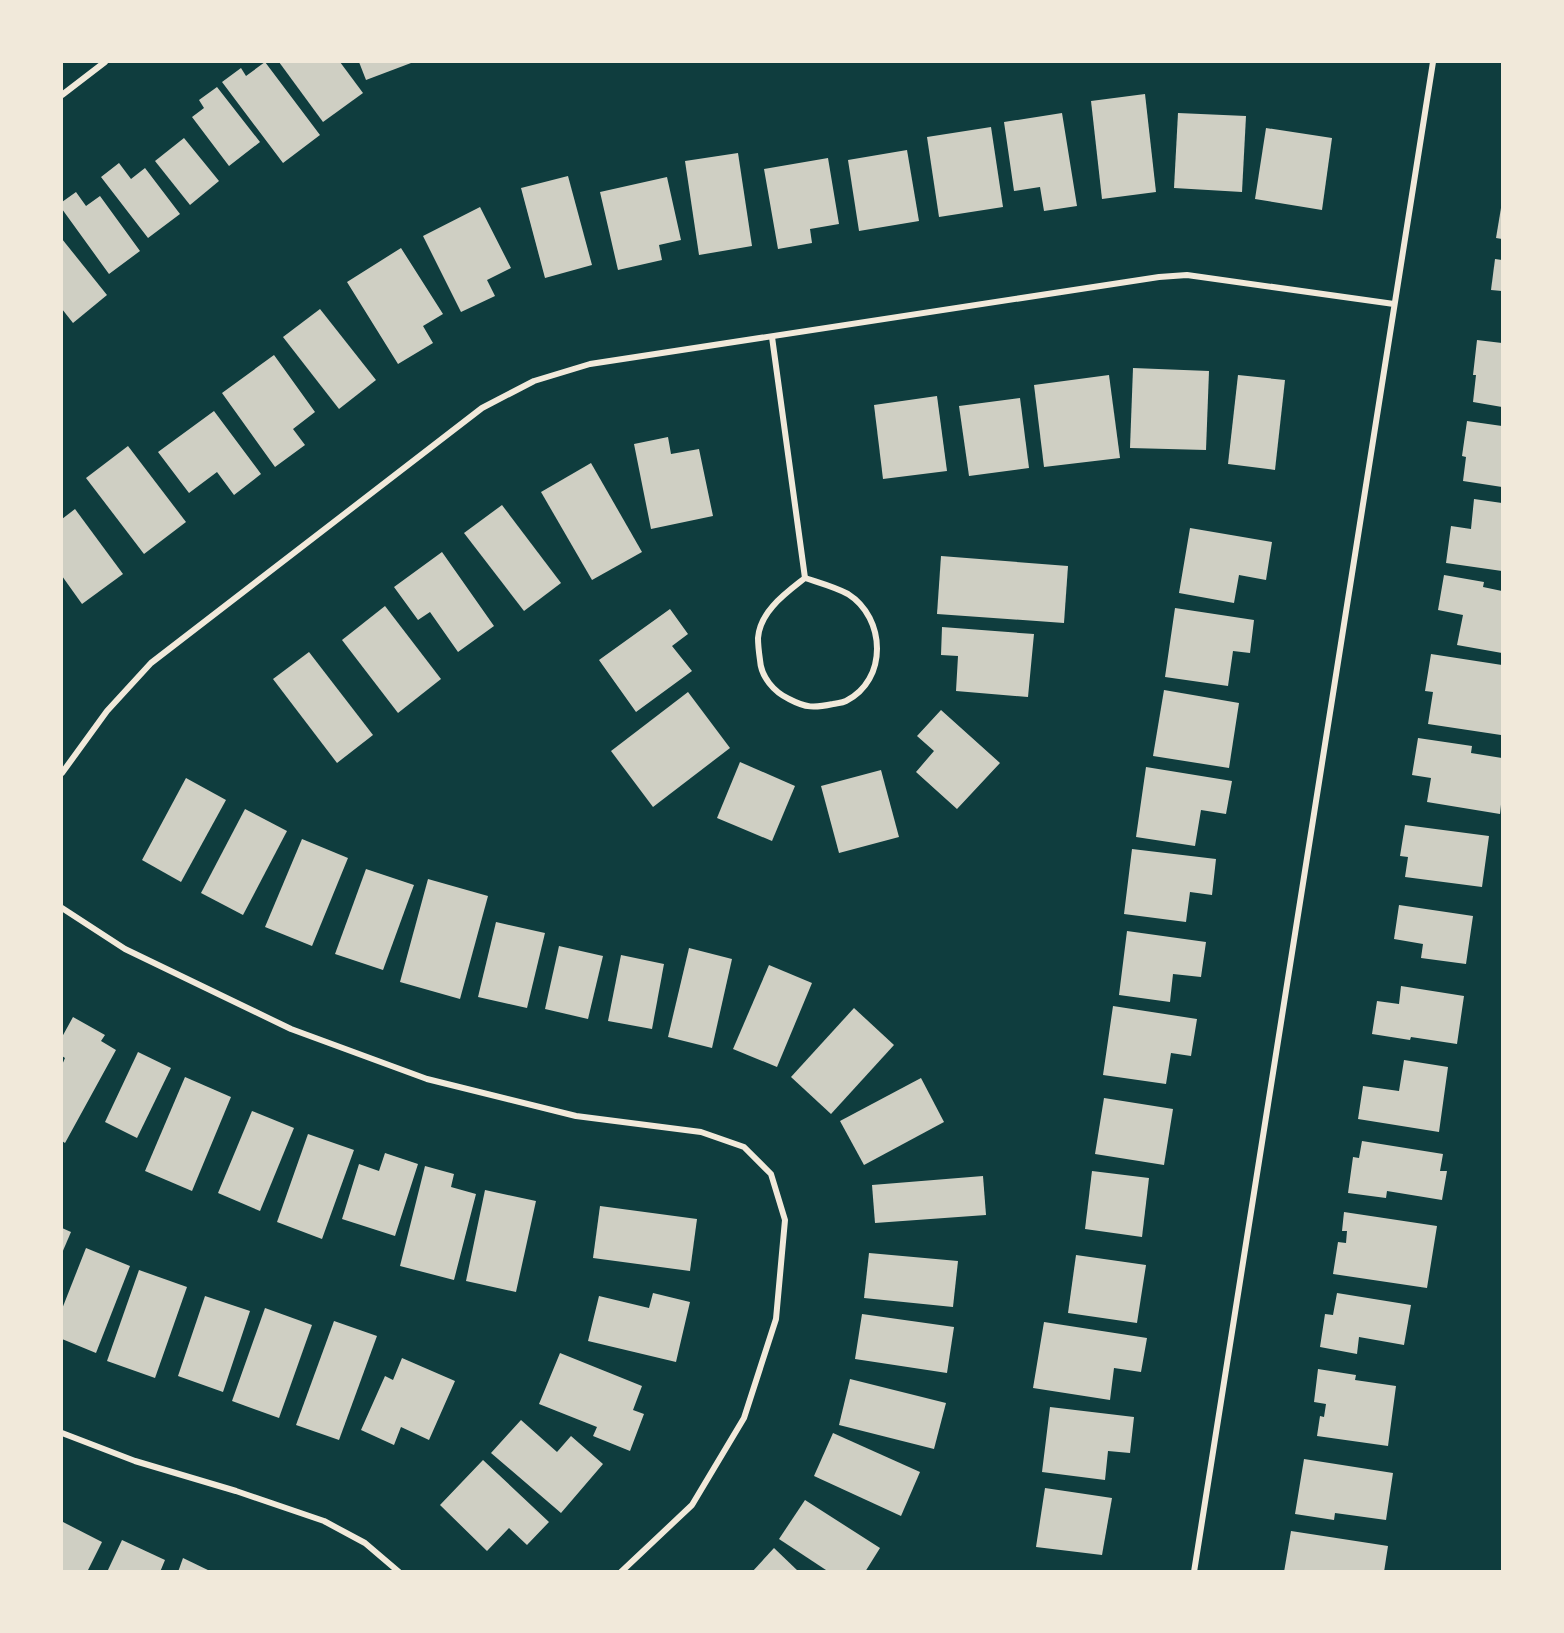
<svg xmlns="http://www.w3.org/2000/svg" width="1564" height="1633" viewBox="0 0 1564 1633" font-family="'IBM Plex Serif',serif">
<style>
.building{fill:#cfcfc3}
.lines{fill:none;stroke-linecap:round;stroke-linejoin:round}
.minor{stroke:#f1e9da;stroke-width:6}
</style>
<rect width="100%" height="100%" fill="#0f3d3e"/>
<!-- building -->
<g class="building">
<polygon points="265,62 320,135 283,163 222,82 241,68 246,76"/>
<polygon points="279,62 340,62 363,93 323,122"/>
<polygon points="359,62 411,62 411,63 366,80"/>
<polygon points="217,87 260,142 229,166 192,117 204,108 199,100"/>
<polygon points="1145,94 1156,192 1102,199 1091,101"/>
<polygon points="1062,113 1077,206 1044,211 1040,187 1014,191 1004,122"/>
<polygon points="1178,113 1246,116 1242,192 1174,188"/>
<polygon points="991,127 1003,207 939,217 927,137"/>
<polygon points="1266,128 1332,138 1322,210 1255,199"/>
<polygon points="184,138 219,181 190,205 155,161"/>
<polygon points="907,150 919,221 859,231 848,160"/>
<polygon points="738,153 752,246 699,255 685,161"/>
<polygon points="828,158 839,224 810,229 812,243 778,249 764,169"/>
<polygon points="119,163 131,179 145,168 180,214 148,238 101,177"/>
<polygon points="568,176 592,265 545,278 521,188"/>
<polygon points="667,177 681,240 659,245 662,260 618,270 600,192"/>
<polygon points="76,192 86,206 100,196 140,251 109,274 62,209 62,202"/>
<polygon points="480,207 511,268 487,280 495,296 461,312 423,236"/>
<polygon points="1501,208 1502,208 1502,239 1496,238"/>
<polygon points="62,239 107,295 73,323 62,309"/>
<polygon points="401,248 443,314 423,326 433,343 398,364 347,282"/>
<polygon points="1495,259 1502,260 1502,291 1491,290"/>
<polygon points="320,309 376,380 339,409 283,337"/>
<polygon points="1477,340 1502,343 1502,407 1473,402 1476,375 1473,375"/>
<polygon points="274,355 315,412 293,429 305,445 275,467 222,393"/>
<polygon points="1133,368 1209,371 1206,450 1130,448"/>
<polygon points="1109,375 1120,458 1044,467 1034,385"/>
<polygon points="1238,375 1285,380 1275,470 1228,464"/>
<polygon points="937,396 947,471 883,479 874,405"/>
<polygon points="1020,398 1029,468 969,476 959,406"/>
<polygon points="214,411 261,474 234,495 217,472 189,493 158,452"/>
<polygon points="1467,421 1502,426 1502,487 1463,481 1466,457 1462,456"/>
<polygon points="668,437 671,454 699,449 713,516 651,529 634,444"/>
<polygon points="128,446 186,522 144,554 86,478"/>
<polygon points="591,463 642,552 592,580 541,492"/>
<polygon points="1474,499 1502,503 1502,571 1446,563 1451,526 1471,529"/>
<polygon points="502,505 561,583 524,611 464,533"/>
<polygon points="75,509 123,574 82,604 62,576 62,519"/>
<polygon points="1190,528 1272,542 1266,580 1239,575 1234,603 1179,593"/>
<polygon points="442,552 494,626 458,652 430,612 418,620 394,587"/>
<polygon points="941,556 1068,566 1064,623 937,614"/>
<polygon points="1444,575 1484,582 1483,587 1502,591 1502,653 1457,645 1463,615 1438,610"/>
<polygon points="385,606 441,679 398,713 342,640"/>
<polygon points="1175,608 1254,620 1250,653 1233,651 1228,686 1165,677"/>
<polygon points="670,609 688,634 672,646 692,671 636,712 599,660"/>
<polygon points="942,627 1034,634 1028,697 956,691 958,656 941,655"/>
<polygon points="309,652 373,735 337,763 273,679"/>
<polygon points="1431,654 1502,665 1501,735 1428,724 1433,692 1425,691"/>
<polygon points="1164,690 1239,703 1229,768 1153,756"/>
<polygon points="688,692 730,748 653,807 611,751"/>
<polygon points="941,710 1000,763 957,809 916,772 934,751 917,736"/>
<polygon points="1418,738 1472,746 1471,753 1502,758 1502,795 1500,814 1427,802 1431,778 1412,775"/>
<polygon points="740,762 795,786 772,841 717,818"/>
<polygon points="1146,767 1232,781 1226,814 1201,810 1195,846 1136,837"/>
<polygon points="881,770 899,837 839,853 821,786"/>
<polygon points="186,778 226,800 181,882 142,860"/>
<polygon points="245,809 287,831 243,915 201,893"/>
<polygon points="1405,825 1489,836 1482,887 1405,877 1408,857 1400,856"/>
<polygon points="302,839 348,858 312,946 265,927"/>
<polygon points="1132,849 1216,859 1212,895 1190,892 1186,922 1124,914"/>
<polygon points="366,869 414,885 383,970 335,954"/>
<polygon points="428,879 488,896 460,999 400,982"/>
<polygon points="1399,905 1473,916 1466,964 1421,958 1423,944 1394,939"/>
<polygon points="496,922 545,933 527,1008 478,997"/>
<polygon points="1127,931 1206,942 1201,977 1173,974 1170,1002 1119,995"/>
<polygon points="559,946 603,956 588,1019 545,1009"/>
<polygon points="689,948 732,959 712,1048 668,1037"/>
<polygon points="621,955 664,964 652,1029 608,1021"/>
<polygon points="769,965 812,983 777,1067 733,1049"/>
<polygon points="1401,986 1464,996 1457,1044 1411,1037 1410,1040 1372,1034 1377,1001 1399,1004"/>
<polygon points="1113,1006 1197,1019 1191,1056 1171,1053 1166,1084 1103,1075"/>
<polygon points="854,1008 894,1045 831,1114 791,1077"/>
<polygon points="73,1017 105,1035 101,1041 116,1050 65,1143 62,1141 62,1065 65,1058 62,1056 62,1037"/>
<polygon points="138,1052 171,1068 137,1138 105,1122"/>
<polygon points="1404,1060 1448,1067 1439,1132 1358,1119 1363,1086 1399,1091"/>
<polygon points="185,1077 231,1097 192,1191 145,1171"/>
<polygon points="921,1078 944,1122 864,1165 840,1121"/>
<polygon points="1104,1098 1173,1109 1164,1165 1095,1154"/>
<polygon points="252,1111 294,1128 260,1211 218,1193"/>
<polygon points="308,1134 354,1150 322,1239 277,1222"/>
<polygon points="1362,1141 1443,1154 1440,1171 1447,1171 1442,1200 1387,1191 1386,1198 1348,1193 1353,1157 1359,1158"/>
<polygon points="385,1153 418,1164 395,1236 342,1219 359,1164 379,1171"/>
<polygon points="425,1166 454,1174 451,1187 476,1194 454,1280 400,1266"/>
<polygon points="1092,1171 1149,1178 1142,1237 1085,1229"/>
<polygon points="983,1176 986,1215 875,1223 872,1185"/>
<polygon points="485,1190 536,1201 516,1292 466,1281"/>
<polygon points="600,1206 697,1219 690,1271 593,1258"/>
<polygon points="1344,1212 1437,1226 1427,1288 1333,1274 1338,1242 1346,1243 1347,1231 1342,1231"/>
<polygon points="62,1228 71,1232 62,1253"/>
<polygon points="86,1248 130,1266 96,1353 62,1339 62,1309"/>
<polygon points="869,1253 958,1261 953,1307 864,1298"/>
<polygon points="1076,1255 1146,1265 1137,1323 1068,1313"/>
<polygon points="139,1270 187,1287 155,1378 107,1361"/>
<polygon points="653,1293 690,1302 676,1362 588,1341 599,1296 649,1308"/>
<polygon points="1337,1293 1411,1305 1404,1345 1359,1337 1357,1354 1320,1347 1325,1314 1333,1315"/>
<polygon points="205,1296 250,1311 223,1392 178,1376"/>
<polygon points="265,1308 312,1325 279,1418 232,1401"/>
<polygon points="862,1314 954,1327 947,1373 855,1359"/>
<polygon points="334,1321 377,1336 339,1440 296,1425"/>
<polygon points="1044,1322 1147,1338 1141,1372 1114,1368 1110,1400 1033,1388"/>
<polygon points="560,1353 642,1386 633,1410 644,1414 630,1451 593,1436 597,1427 539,1404"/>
<polygon points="402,1358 455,1381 429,1440 401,1427 394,1445 361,1430 385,1376 393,1380"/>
<polygon points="1318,1369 1356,1375 1355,1380 1396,1386 1388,1446 1317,1436 1320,1416 1324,1417 1326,1404 1314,1402"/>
<polygon points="850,1379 946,1403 934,1449 839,1425"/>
<polygon points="1050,1407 1134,1417 1130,1453 1108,1451 1105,1480 1042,1472"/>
<polygon points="521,1420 557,1452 571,1436 603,1464 561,1513 491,1453"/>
<polygon points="833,1433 920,1472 901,1516 814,1476"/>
<polygon points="1304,1459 1393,1473 1386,1520 1335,1513 1334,1520 1295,1514"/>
<polygon points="483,1460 549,1522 527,1545 509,1528 487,1551 440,1505"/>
<polygon points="1045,1488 1112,1498 1102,1555 1036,1547"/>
<polygon points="805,1500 880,1548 865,1572 829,1572 779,1539"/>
<polygon points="63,1522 102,1542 87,1572 62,1572"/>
<polygon points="1291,1531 1388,1546 1384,1572 1284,1572"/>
<polygon points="122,1540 165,1560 160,1572 107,1572"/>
<polygon points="774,1548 799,1572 752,1572"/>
<polygon points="183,1558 212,1572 178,1572"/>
</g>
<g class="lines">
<!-- minor -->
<g class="minor">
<polyline points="62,95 105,62"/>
<polyline points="772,337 805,578"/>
<path d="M 805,578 C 820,583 835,587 848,594 C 886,618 888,680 846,701 C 842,703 837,703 833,704 C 814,708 806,708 789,699 C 774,692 761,677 760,660 C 759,653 758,645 758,638 C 760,611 786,593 805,578 Z"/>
<polyline points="62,773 107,711 151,663 482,408 534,381 590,364 1159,277 1187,275 1394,304"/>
<polyline points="62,908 125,949 291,1029 427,1079 576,1116 701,1132 744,1147 771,1174 785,1220 776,1319 744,1418 692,1505 621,1572"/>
<polyline points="62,1433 135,1461 236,1491 324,1521 365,1543 399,1572"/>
<polyline points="1194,1572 1433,62"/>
</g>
</g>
<!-- border -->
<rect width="1564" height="1633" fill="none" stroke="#f1e9da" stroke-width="126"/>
</svg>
